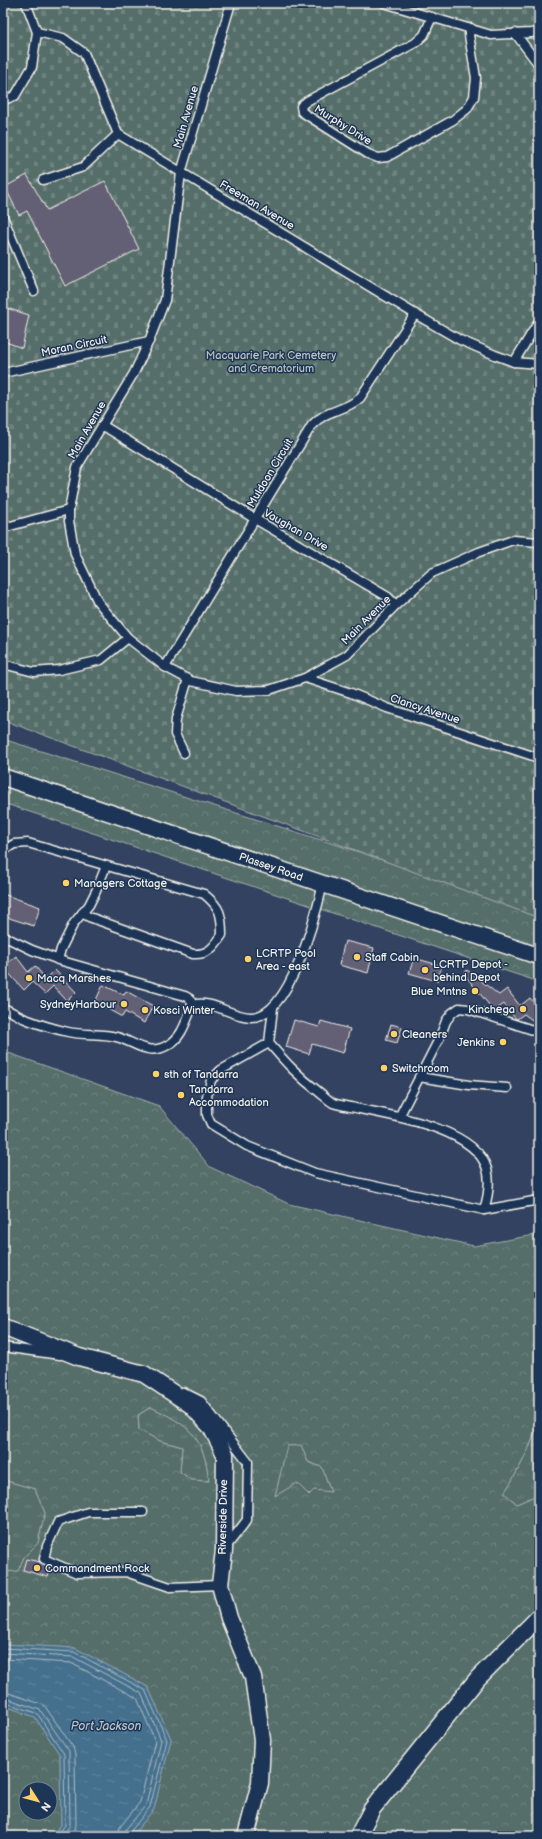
<svg xmlns="http://www.w3.org/2000/svg" width="542" height="1839" viewBox="0 0 542 1839" font-family="'Balsamiq Sans',sans-serif">
<style>
.grass{fill:url(#grass-tufts);stroke:#a4b0aa}
.forest{fill:url(#forest-crowns);stroke:#a4b0aa;fill-rule:evenodd}
.cemetery{fill:url(#cemetery-stones);stroke:#a4b0aa}
.water{fill:url(#water-ripples);stroke:#8ba3b1}
.lines{fill:none;stroke-linecap:round;stroke-linejoin:round}
.shore{stroke:#aebdc4;stroke-width:1}
.building{fill:#645f74;stroke:#f4f1e8}
.lane-casing{stroke:#f4f1e8;stroke-width:11}
.street-casing{stroke:#f4f1e8;stroke-width:19}
.lane{stroke:#1d3557;stroke-width:8}
.street{stroke:#1d3557;stroke-width:16}
.poi-dot{fill:#ffd166;stroke:#1d3557;stroke-width:1.5}
.labels{text-anchor:middle;dominant-baseline:central;stroke-width:3;stroke-linejoin:round;paint-order:stroke}
.street-label{font-size:11px;fill:#f4f1e8;stroke:#1d3557}
.park-label{font-size:11px;fill:#bcc3bc;stroke:#1d3557}
.poi-label{font-size:11px;fill:#f4f1e8;stroke:#1d3557;text-anchor:start}
.water-label{font-size:12px;font-style:italic;fill:#b7c4c8;stroke:#1d3557}
</style>
<defs>
<pattern id="grass-tufts" width="24" height="20" patternUnits="userSpaceOnUse"><rect width="24" height="20" fill="#556e6b"/><path d="M3 7l-1-3M5 7V3M7 7l1-3M15 17l-1-3M17 17v-4M19 17l1-3" fill="none" stroke="#6e8380"/></pattern>
<pattern id="forest-crowns" width="20" height="18" patternUnits="userSpaceOnUse"><rect width="20" height="18" fill="#556e6b"/><path d="M2 6a3 3 0 1 1 6 0M12 15a3 3 0 1 1 6 0" fill="none" stroke="#6e8380"/></pattern>
<pattern id="cemetery-stones" width="16" height="16" patternUnits="userSpaceOnUse"><rect width="16" height="16" fill="#556e6b"/><path d="M2 7V4a2 2 0 0 1 4 0v3zM10 15v-3a2 2 0 0 1 4 0v3z" fill="#6e8380"/></pattern>
<pattern id="water-ripples" width="26" height="14" patternUnits="userSpaceOnUse"><rect width="26" height="14" fill="#456f8d"/><path d="M2 4q2-2 4 0t4 0M15 11q2-2 4 0t4 0" fill="none" stroke="#60849d"/></pattern>
</defs>
<rect width="100%" height="100%" fill="#324260"/>
<filter id="ink" filterUnits="userSpaceOnUse"><feTurbulence type="fractalNoise" baseFrequency=".025" numOctaves="2"/><feDisplacementMap in="SourceGraphic" scale="8" xChannelSelector="R" yChannelSelector="G"/><feConvolveMatrix kernelMatrix="1 2 1 2 8 2 1 2 1" color-interpolation-filters="sRGB"/></filter>
<g filter="url(#ink)">
<!-- grass -->
<g class="grass">
<path d="M 151,1407 C 190,1426 204,1436 209,1481 L 191,1480 L 180,1472 L 182,1447 L 160,1441 L 139,1430 L 138,1415 Z"/>
<path d="M 539,1420 L 539,1494 L 517,1504 L 504,1493 C 519,1470 531,1447 539,1420 Z"/>
<polygon points="301,1444 308,1462 322,1467 331,1492 275,1496 286,1446"/>
<polygon points="3,1480 36,1489 45,1513 38,1543 24,1557 18,1572 3,1572"/>
</g>
<!-- forest -->
<g class="forest">
<polygon points="3,739 539,909 539,982 3,803"/>
<path d="M 3,1051 L 159,1106 L 210,1167 L 289,1204 L 474,1246 L 539,1234 L 539,1420 C 531,1447 519,1470 504,1493 L 517,1504 L 539,1494 L 539,1836 L 132,1836 L 154,1809 L 171,1739 L 148,1687 L 75,1648 L 3,1644 L 3,1572 L 18,1571 L 24,1557 L 38,1543 L 45,1513 L 35,1489 L 3,1480 ZM 151,1407 C 190,1426 204,1436 209,1481 L 191,1480 L 180,1472 L 182,1447 L 160,1441 L 139,1430 L 138,1415 ZM 301,1445 L 308,1462 L 322,1467 L 331,1492 L 314,1490 L 309,1495 L 297,1483 L 275,1496 L 287,1446 Z"/>
<path d="M 3,1705 L 35,1717 L 60,1755 L 61,1825 L 52,1836 L 3,1836 ZM 26,1789 L 50,1789 L 50,1813 L 26,1813 Z"/>
</g>
<!-- cemetery -->
<polygon class="cemetery" points="3,3 539,3 539,918 3,720"/>
<!-- water -->
<polygon class="water" points="3,1644 75,1648 148,1687 171,1739 154,1809 132,1836 52,1836 61,1825 60,1755 35,1717 3,1705"/>
<g class="lines">
<!-- shore -->
<g class="shore">
<polyline points="3,1648 74,1652 145,1690 167,1740 150,1807 130,1832 129,1836"/>
<polyline points="3,1653 73,1657 141,1693 161,1740 146,1805 126,1829 124,1836"/>
<polyline points="3,1659 71,1663 137,1698 155,1741 140,1802 120,1827 118,1836"/>
<polyline points="3,1691 44,1705 73,1747 75,1755 76,1825 71,1836"/>
<polyline points="3,1697 40,1710 69,1751 70,1825 63,1836"/>
<polyline points="3,1702 37,1713 64,1754 65,1825 57,1836"/>
</g>
</g>
<!-- building -->
<g class="building">
<polygon points="27,175 47,210 105,181 139,249 65,286 27,211 19,215 5,187"/>
<polygon points="3,307 29,315 22,348 3,341"/>
<polygon points="3,894 40,907 34,926 3,916"/>
<polygon points="345,941 374,948 368,973 339,965"/>
<polygon points="16,956 28,972 35,966 46,979 55,970 76,992 67,1001 53,986 45,994 32,982 24,990 3,967"/>
<polygon points="414,958 442,966 437,981 409,973"/>
<polygon points="467,970 499,995 507,989 520,1006 530,998 539,1009 539,1025 524,1014 517,1019 515,1018 504,1004 494,1011 464,974"/>
<polygon points="103,985 124,995 126,991 153,1006 144,1023 125,1012 122,1017 95,1002"/>
<polygon points="294,1020 319,1027 321,1021 350,1029 343,1053 312,1044 309,1054 286,1047"/>
<polygon points="391,1024 402,1027 397,1043 386,1040"/>
<polygon points="26,1559 40,1562 51,1568 48,1577 23,1570"/>
</g>
<g class="lines">
<!-- lane casing -->
<g class="lane-casing">
<g id="lane">
<polyline points="26,3 37,32 63,38 84,53 118,134 415,314 460,340 495,355 514,362 539,364"/>
<polyline points="231,3 181,173 165,300 149,341 134,373 77,467 69,510 69,521 75,554 98,602 128,638 165,667 191,681 236,691 269,690 305,678 347,655 396,605 432,573 479,552 513,540 539,542"/>
<polyline points="384,3 491,35 532,33 539,31"/>
<polyline points="432,17 424,35 415,43 307,101 301,106 302,112 368,154 378,158 387,157 453,120 467,109 474,97 476,78 469,35 471,28"/>
<polyline points="515,33 539,65"/>
<polyline points="3,100 15,96 32,67 37,32"/>
<polyline points="43,180 83,167 118,134"/>
<polyline points="3,217 34,291"/>
<polyline points="514,362 539,321"/>
<polyline points="3,373 149,341"/>
<polyline points="102,425 255,519 388,597 396,605"/>
<polyline points="3,528 69,510"/>
<polyline points="3,664 34,672 59,670 101,660 128,638"/>
<path d="M 165,667 L 312,425 C 325,410 346,411 360,398 L 415,314"/>
<polyline points="305,678 351,693 387,708 539,758"/>
<polyline points="184,753 175,734 176,719 188,679"/>
<path d="M 3,851 L 14,844 L 28,843 L 204,894 C 220,907 222,914 222,935 C 214,947 208,955 193,954 L 89,917 L 82,913"/>
<polyline points="3,936 32,950 62,961 185,996 190,999 193,1005"/>
<polyline points="58,960 61,949 74,923 89,905 96,891 106,866"/>
<path d="M 3,1008 C 12,1011 19,1017 28,1020 C 41,1025 55,1029 68,1032 C 85,1036 104,1032 120,1038 C 137,1044 149,1056 168,1045 C 183,1037 186,1020 193,1005 C 212,999 231,1017 251,1017 C 290,1018 316,914 323,884"/>
<path d="M 269,1043 L 221,1070 L 211,1080 L 207,1096 L 207,1115 L 211,1124 L 247,1146 L 315,1173 L 484,1210 C 488,1197 491,1183 487,1169 C 476,1129 394,1116 360,1109 C 352,1107 342,1106 333,1103 C 328,1100 323,1095 319,1092 C 298,1076 286,1063 269,1043 L 273,1008"/>
<polyline points="419,1077 469,1085 507,1088"/>
<polyline points="399,1117 440,1037 446,1021 452,1013 459,1008 468,1009 539,1032"/>
<polyline points="484,1210 539,1200"/>
<polyline points="3,1347 60,1355"/>
<polyline points="183,1392 201,1401 248,1462 247,1520 226,1547"/>
<polyline points="143,1512 88,1512 58,1522 47,1546 44,1559 77,1573 126,1572 170,1587 220,1585"/>
</g>
</g>
<!-- street casing -->
<g class="street-casing">
<g id="street">
<polyline points="3,777 535,955"/>
<polyline points="3,1327 79,1357 144,1374 191,1405 211,1427 225,1454 224,1550 220,1585 229,1618 253,1677 262,1740 260,1783 246,1836"/>
<polyline points="358,1836 372,1809 478,1678 539,1617"/>
</g>
</g>
<!-- lane -->
<use href="#lane" class="lane"/>
<!-- street -->
<use href="#street" class="street"/>
</g>
</g>
<!-- markers -->
<g class="poi-dot">
<circle cx="66" cy="883" r="4"/>
<circle cx="357" cy="957" r="4"/>
<circle cx="248" cy="959" r="4"/>
<circle cx="425" cy="970" r="4"/>
<circle cx="29" cy="978" r="4"/>
<circle cx="475" cy="991" r="4"/>
<circle cx="124" cy="1004" r="4"/>
<circle cx="523" cy="1009" r="4"/>
<circle cx="145" cy="1010" r="4"/>
<circle cx="394" cy="1034" r="4"/>
<circle cx="503" cy="1042" r="4"/>
<circle cx="384" cy="1068" r="4"/>
<circle cx="156" cy="1074" r="4"/>
<circle cx="181" cy="1095" r="4"/>
<circle cx="37" cy="1568" r="4"/>
</g>
<g class="labels">
<!-- street labels -->
<g class="street-label">
<text transform="translate(186 117) rotate(-74)">Main Avenue</text>
<text transform="translate(343 125) rotate(32)">Murphy Drive</text>
<text transform="translate(257 205) rotate(31)">Freeman Avenue</text>
<text transform="translate(74 346) rotate(-12)">Moran Circuit</text>
<text transform="translate(87 430) rotate(-60)">Main Avenue</text>
<text transform="translate(270 473) rotate(-59)">Muldoon Circuit</text>
<text transform="translate(296 530) rotate(30)">Vaughan Drive</text>
<text transform="translate(366 620) rotate(-45)">Main Avenue</text>
<text transform="translate(425 709) rotate(18)">Clancy Avenue</text>
<text transform="translate(271 867) rotate(19)">Plassey Road</text>
<text transform="translate(223 1517) rotate(-89)">Riverside Drive</text>
</g>
<!-- park labels -->
<g class="park-label">
<text x="271" y="355">Macquarie Park Cemetery<tspan x="271" dy="13">and Crematorium</tspan></text>
</g>
<!-- poi labels -->
<g class="poi-label">
<text x="74" y="883">Managers Cottage</text>
<text x="256" y="953">LCRTP Pool<tspan x="256" dy="13">Area - east</tspan></text>
<text x="365" y="957">Staff Cabin</text>
<text x="433" y="964">LCRTP Depot -<tspan x="433" dy="13">behind Depot</tspan></text>
<text x="37" y="978">Macq Marshes</text>
<text x="467" y="991" text-anchor="end">Blue Mntns</text>
<text x="116" y="1004" text-anchor="end">SydneyHarbour</text>
<text x="515" y="1009" text-anchor="end">Kinchega</text>
<text x="153" y="1010">Kosci Winter</text>
<text x="402" y="1034">Cleaners</text>
<text x="495" y="1042" text-anchor="end">Jenkins</text>
<text x="392" y="1068">Switchroom</text>
<text x="164" y="1074">sth of Tandarra</text>
<text x="189" y="1089">Tandarra<tspan x="189" dy="13">Accommodation</tspan></text>
<text x="45" y="1568">Commandment Rock</text>
</g>
<!-- water labels -->
<g class="water-label">
<text x="106" y="1726">Port Jackson</text>
</g>
</g>
<!-- margin -->
<rect width="542" height="1839" fill="none" stroke="#1d3557" stroke-width="16"/>
<rect x="8" y="8" width="526" height="1823" fill="none" stroke="#f4f1e8" stroke-width="1.5" filter="url(#ink)"/>
<!-- north arrow -->
<g transform="translate(38 1801) rotate(126)"><circle r="19" fill="#1d3557" stroke="#738091"/>
<path d="M0-3L7 15L0 10L-7 15Z" fill="#ffd166"/>
<text y="-6" font-size="11" font-weight="bold" text-anchor="middle" fill="#f4f1e8">N</text>
</g>
</svg>
